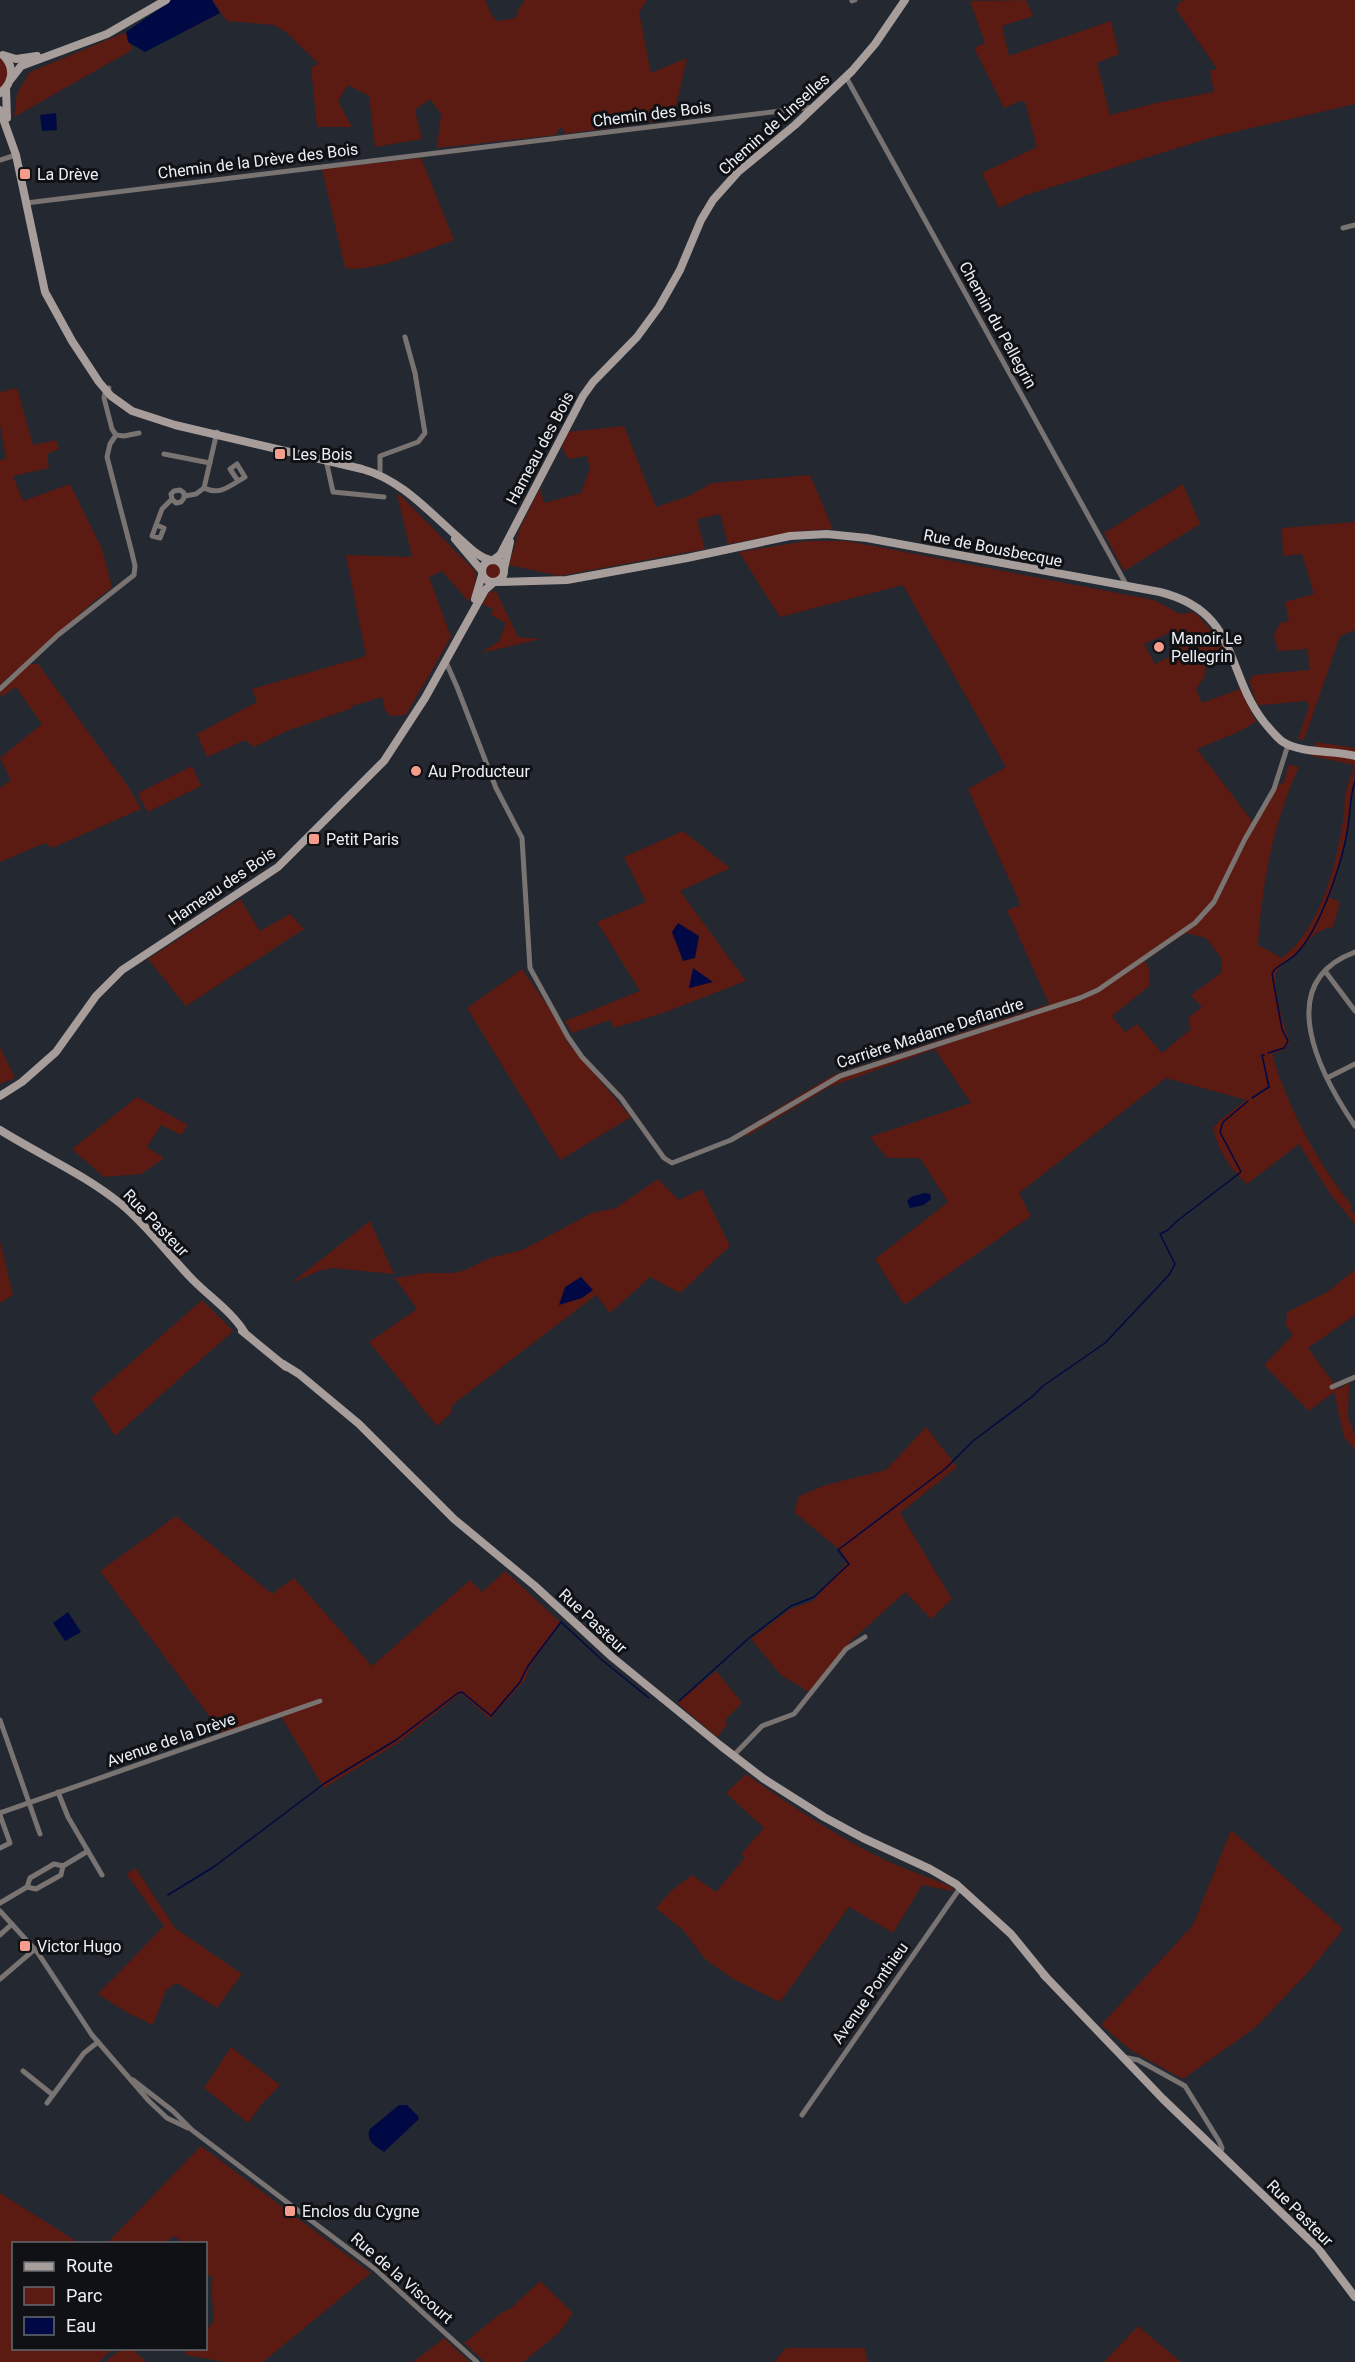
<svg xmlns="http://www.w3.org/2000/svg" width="1355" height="2362" viewBox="0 0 1355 2362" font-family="Roboto,sans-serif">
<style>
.green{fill:#5b1b12;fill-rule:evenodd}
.water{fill:#000943}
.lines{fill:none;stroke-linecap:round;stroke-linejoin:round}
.stream{stroke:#000943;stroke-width:1.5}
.street{stroke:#797371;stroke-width:5}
.secondary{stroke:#a79d9b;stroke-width:8}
.poi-dot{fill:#f49d8d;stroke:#0f1115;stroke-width:2}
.labels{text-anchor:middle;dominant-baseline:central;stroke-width:6;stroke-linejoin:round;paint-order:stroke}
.street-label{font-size:16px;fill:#ecf0f6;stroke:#0f1115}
.poi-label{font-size:16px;fill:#ecf0f6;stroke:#0f1115;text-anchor:start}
</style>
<rect width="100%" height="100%" fill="#232831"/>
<!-- green -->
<g class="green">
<polygon points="212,0 485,0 491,14 497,21 516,18 518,10 525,0 647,0 639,12 651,73 687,58 673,119 565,134 562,127 559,129 556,135 437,148 441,114 430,99 415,110 422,139 375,147 369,96 348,85 338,101 352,127 317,127 311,67 319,64 286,32 274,25 227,21"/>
<polygon points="1026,0 1033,16 1002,26 1009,56 1111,21 1119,54 1097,63 1110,115 1156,103 1214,92 1210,71 1217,69 1176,9 1180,2 1186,0 1355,0 1355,104 1213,137 1026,195 999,208 982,173 1037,147 1025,102 1020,101 1004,108 974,48 985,43 970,1"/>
<polygon points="126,32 132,50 14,117 17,93 30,72"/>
<path d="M 0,57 C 10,68 9,79 0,89 Z"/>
<path d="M 421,158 L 454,240 C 427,250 372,273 345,268 L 322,169 Z"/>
<polygon points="17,388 33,445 56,440 59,449 47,454 49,468 13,476 23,501 70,484 102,549 112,587 92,603 0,685 0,460 6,459 0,425 0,392"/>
<polygon points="624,426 656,507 689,496 712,483 810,475 833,529 798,531 728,544 720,514 697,519 705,549 559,576 509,565 520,528 540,488 544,503 581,493 590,468 587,456 568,459 562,447 568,432"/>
<polygon points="1183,484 1200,524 1124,571 1104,533"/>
<polygon points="397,494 400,495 476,572 474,589 469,602 442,571 429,577 451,637 406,715 391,716 385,711 382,697 352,706 352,708 287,731 254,747 245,740 207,757 197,734 257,702 252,689 366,656 346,555 412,557"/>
<polygon points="1355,522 1355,630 1340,636 1304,740 1298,739 1309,706 1306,701 1260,705 1257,704 1249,681 1254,675 1309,670 1308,649 1278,651 1274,635 1280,623 1289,621 1285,602 1314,594 1302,554 1283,556 1282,528"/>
<path d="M 807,541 L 847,541 L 1154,600 L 1180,614 L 1194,612 L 1224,643 L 1224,648 L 1207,664 L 1204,678 L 1196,689 L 1202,703 L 1240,689 L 1256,722 L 1238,732 L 1197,749 L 1252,821 L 1256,823 L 1280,783 L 1283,784 L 1289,764 L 1299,767 C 1273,823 1262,884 1258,945 L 1282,958 C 1323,925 1336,864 1344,815 C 1345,809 1344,802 1345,796 C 1347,786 1351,775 1354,765 L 1312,756 L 1316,742 L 1355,748 C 1355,802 1345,846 1330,898 L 1340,902 L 1333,927 C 1314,931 1312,937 1300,951 C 1294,958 1284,962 1278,969 C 1270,979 1284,1029 1290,1042 L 1284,1050 L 1272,1054 C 1289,1110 1316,1160 1352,1206 L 1350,1209 L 1355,1215 L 1355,1224 L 1331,1195 L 1299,1144 L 1247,1184 C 1230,1169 1218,1151 1213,1128 L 1219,1121 L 1246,1100 L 1166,1078 L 1019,1193 L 1031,1216 L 904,1305 L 875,1259 L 948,1202 L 920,1158 L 887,1158 L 870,1137 L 971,1103 L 935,1049 L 829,1087 L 747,1136 L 743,1130 L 831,1076 L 1049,1004 L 1007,910 L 1019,906 L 1019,901 L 968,789 L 1006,767 L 903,585 L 780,617 L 739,552 ZM 1176,630 L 1173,644 L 1175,654 L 1155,664 L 1144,644 ZM 1186,933 L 1206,938 L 1222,959 L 1222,972 L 1191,995 L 1202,1007 L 1188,1018 L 1191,1029 L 1162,1053 L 1137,1024 L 1125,1032 L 1112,1016 L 1149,986 L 1149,969 L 1145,960 Z"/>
<circle cx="493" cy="571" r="7"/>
<polygon points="496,591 518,637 541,639 481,653 499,641 506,623 491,615 493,609 482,604 489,592"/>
<polygon points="30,664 38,664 128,786 141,809 52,848 45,843 0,862 0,788 11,780 0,758 42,724 16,687 1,697 0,692"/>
<polygon points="192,766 201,786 148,812 139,797 140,792"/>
<polygon points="683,831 730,868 680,891 746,981 663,1013 614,1028 610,1020 572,1033 565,1021 640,991 597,922 646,902 624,857"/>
<polygon points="240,899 260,931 290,914 304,929 186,1006 148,959"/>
<polygon points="522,969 554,1015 568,1043 631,1117 560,1160 467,1008"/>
<polygon points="0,1047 15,1078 0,1084"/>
<polygon points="137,1097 188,1125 181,1135 161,1125 147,1147 164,1158 141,1174 104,1177 72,1149"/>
<polygon points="658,1179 679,1200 702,1189 730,1246 680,1293 650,1277 610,1313 596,1295 451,1406 451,1413 437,1426 369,1342 417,1309 395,1278 425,1273 453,1273 465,1270 490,1258 522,1250 592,1213 616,1208"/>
<polygon points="370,1221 394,1274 332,1268 319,1271 291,1283"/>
<polygon points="0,1241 13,1295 0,1303"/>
<polygon points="1355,1270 1355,1315 1308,1348 1338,1389 1349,1383 1348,1416 1355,1436 1355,1449 1344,1437 1334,1392 1309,1411 1264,1365 1293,1335 1286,1325 1287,1312 1327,1292"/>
<polygon points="202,1300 233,1331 115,1436 91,1398"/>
<polygon points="926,1427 957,1467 900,1513 952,1599 931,1619 905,1592 851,1641 809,1692 781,1675 751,1639 790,1609 813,1601 847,1562 841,1551 794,1512 799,1496 826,1485 886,1470"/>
<polygon points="176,1516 272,1594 294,1578 372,1666 470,1580 482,1592 505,1571 561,1623 530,1666 525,1680 490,1719 461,1693 398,1743 324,1788 279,1713 222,1733 100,1571"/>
<polygon points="716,1671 742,1703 725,1720 727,1725 717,1737 677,1703"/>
<path d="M 746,1774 C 790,1805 836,1836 885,1860 C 907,1870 931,1878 954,1888 L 951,1891 L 922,1885 L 893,1933 L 849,1907 L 780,2002 L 735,1980 L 705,1959 L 683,1930 L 656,1908 L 671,1891 L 692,1875 L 716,1892 L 745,1857 L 741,1854 L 764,1828 L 726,1793 Z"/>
<polygon points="1231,1830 1343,1929 1310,1970 1256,2027 1183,2079 1132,2051 1101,2025 1193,1925"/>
<polygon points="136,1868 175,1928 242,1974 217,2008 177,1983 166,1990 153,2025 128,2013 98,1994 164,1926 126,1874"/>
<polygon points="231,2047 280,2085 262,2104 248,2123 204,2088"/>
<polygon points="201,2146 371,2273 263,2362 225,2362 186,2355 186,2349 206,2348 206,2330 214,2321 211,2284 213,2278 206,2273 206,2244 182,2243 175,2236 164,2243 107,2243"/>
<polygon points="0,2193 79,2243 14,2244 14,2348 112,2349 99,2362 0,2362"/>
<polygon points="540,2281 573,2313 559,2333 523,2362 485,2362 464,2343 501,2313 511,2308"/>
<polygon points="1138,2326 1181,2362 1104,2362"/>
<polygon points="444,2338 470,2362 413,2362"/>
<polygon points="786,2348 865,2348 867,2362 774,2362"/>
<polygon points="121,2349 132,2349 146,2362 105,2362"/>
</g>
<!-- water -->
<g class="water">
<polygon points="172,0 212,0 220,13 145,52 128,42 126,32"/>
<polygon points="56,113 57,130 42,131 40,115"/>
<polygon points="678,923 699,936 695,958 683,961 672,932"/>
<polygon points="693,968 713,982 689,988"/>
<polygon points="924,1193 930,1194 931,1199 924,1205 910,1208 907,1201 911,1197"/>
<polygon points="581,1277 593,1290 582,1298 559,1305 565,1287"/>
<polygon points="68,1612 81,1632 65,1641 53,1623"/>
<path d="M 399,2105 L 407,2105 L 418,2116 L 419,2119 L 384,2152 C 375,2146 365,2140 370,2129 Z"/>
</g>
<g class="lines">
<!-- stream -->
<g class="stream">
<path d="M 1268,1053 L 1284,1048 L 1288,1041 L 1282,1029 L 1272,974 L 1274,970 C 1281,964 1290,960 1296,954 C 1321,929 1346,853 1349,818 C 1351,804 1350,795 1355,782"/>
<polyline points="1252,1098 1269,1087 1262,1055 1264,1055"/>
<polyline points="679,1701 749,1638 791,1606 814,1597 849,1564 838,1550 945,1469 973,1441 1033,1396 1043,1386 1105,1343 1169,1275 1175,1264 1160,1234 1168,1230 1177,1221 1241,1172 1220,1132 1223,1122 1248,1101"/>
<polyline points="168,1895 215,1866 325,1783 396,1740 458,1693 462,1692 491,1716 520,1682 528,1666 561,1622 602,1660 649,1698"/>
</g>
<!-- street -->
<g class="street">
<polyline points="852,1 855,0"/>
<polyline points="846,77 1127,586"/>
<polyline points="0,160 16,155"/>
<polyline points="26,203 814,107"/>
<polyline points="1343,228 1355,225"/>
<polyline points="109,388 105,393 104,398 112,429 116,435"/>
<polyline points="116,435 124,436 139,433"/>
<polyline points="164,454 210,463"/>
<polyline points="326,460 333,492 384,497"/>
<polyline points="380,475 380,456 418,442 425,433 415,373 405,337"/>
<path d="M 204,488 C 220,496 231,485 245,477 L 237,464 L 230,469 L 238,481"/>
<polyline points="185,496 196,494 204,488 217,432"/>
<polyline points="156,525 164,528 160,538 152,536 162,509 172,499 171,494 174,491 180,490 184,493 184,498 181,502 176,503 172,499"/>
<polyline points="446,662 457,687 496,788 522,838 530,968 568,1037 582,1057 621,1098 664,1158 672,1163 731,1140 840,1076 1080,998 1098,990 1195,923 1214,902 1245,839 1274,789 1288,745"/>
<polyline points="0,689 58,635 134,575 135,566 132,553 107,457 110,444 116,435"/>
<path d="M 1355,952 C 1271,983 1321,1076 1355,1126"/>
<polyline points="1325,971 1355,1011"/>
<polyline points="1327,1078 1355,1064"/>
<polyline points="1332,1387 1355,1377"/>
<polyline points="0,1720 40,1834"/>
<polyline points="733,1756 762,1726 794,1714 846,1649 865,1637"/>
<polyline points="58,1792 68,1817 102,1875"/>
<polyline points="0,1813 320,1701"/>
<polyline points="0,1815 10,1843 0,1848"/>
<polyline points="27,1887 36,1889 61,1875 63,1866"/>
<polyline points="0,1903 27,1887 30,1878 54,1864 63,1866 88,1851"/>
<polyline points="0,1911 38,1953 92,2035 149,2101 167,2118 188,2128"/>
<polyline points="0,1935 12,1924"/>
<polyline points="0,1979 35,1949"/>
<polyline points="1123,2057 1138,2060 1185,2086 1219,2141 1222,2148 1220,2154"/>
<polyline points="23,2071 53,2095"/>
<polyline points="133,2080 173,2111 192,2130 375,2269 477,2362"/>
<polyline points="47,2103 84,2053 98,2042"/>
<polyline points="802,2115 960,1888"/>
</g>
<!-- secondary -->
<g class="secondary">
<polyline points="3,55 16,59 37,56"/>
<polyline points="11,79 21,66 107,34 166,0"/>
<polyline points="6,89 7,118"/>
<path d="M 0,93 C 13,83 15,68 4,56"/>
<path d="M 0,110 L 16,155 L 45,292 L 72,341 L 99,382 L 111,396 L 132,411 L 175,425 L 362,469 C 402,480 429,512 460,539 C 469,547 478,557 490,560"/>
<polyline points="455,539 482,571"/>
<circle cx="493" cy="571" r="11"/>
<polyline points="493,560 500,555 583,396 593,382 637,337 659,307 680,270 701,220 713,200 738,172 795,125 852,71 875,44 905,0"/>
<polyline points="504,569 510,542"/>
<path d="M 497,582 L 567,580 L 687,558 L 790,536 L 827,534 L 867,538 L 1160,592 C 1240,612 1224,671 1264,722 C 1270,729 1276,737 1283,742 C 1303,754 1333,750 1355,756"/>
<polyline points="475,599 482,575"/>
<polyline points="0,1096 22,1082 56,1052 96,996 122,970 278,867 384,761 425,698 485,590 494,582"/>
<path d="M 0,1130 C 40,1155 84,1174 121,1204 C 149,1227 169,1256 194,1281 C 211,1298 232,1312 245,1333"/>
<polyline points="242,1331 286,1367"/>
<polyline points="283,1364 299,1374 359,1424 454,1519 535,1586 612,1657 721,1746 764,1779 824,1817 863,1838 930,1869 956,1884 1011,1934 1046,1977"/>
<polyline points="1044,1975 1163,2099 1317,2247 1355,2297"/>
</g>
</g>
<!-- markers -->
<g class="poi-dot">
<rect x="19" y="168" width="12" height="12" rx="3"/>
<rect x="274" y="448" width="12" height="12" rx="3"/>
<circle cx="1159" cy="647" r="6"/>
<circle cx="416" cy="771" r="6"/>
<rect x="308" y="833" width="12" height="12" rx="3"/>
<rect x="19" y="1940" width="12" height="12" rx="3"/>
<rect x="284" y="2205" width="12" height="12" rx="3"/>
</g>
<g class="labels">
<!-- street labels -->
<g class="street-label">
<text transform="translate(652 114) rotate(-7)">Chemin des Bois</text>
<text transform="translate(774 124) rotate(-42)">Chemin de Linselles</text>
<text transform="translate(258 161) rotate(-7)">Chemin de la Drève des Bois</text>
<text transform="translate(998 325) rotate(61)">Chemin du Pellegrin</text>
<text transform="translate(540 448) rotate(-62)">Hameau des Bois</text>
<text transform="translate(993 548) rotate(11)">Rue de Bousbecque</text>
<text transform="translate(222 886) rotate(-34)">Hameau des Bois</text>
<text transform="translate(930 1033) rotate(-18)">Carrière Madame Deflandre</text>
<text transform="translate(156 1223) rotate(46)">Rue Pasteur</text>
<text transform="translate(593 1621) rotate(43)">Rue Pasteur</text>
<text transform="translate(171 1740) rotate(-19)">Avenue de la Drève</text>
<text transform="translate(870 1993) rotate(-55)">Avenue Ponthieu</text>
<text transform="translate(1300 2213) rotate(45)">Rue Pasteur</text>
<text transform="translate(402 2278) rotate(41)">Rue de la Viscourt</text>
</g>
<!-- poi labels -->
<g class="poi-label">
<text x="37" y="174">La Drève</text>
<text x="292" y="454">Les Bois</text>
<text x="1171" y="638">Manoir Le<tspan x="1171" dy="18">Pellegrin</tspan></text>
<text x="428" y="771">Au Producteur</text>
<text x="326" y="839">Petit Paris</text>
<text x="37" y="1946">Victor Hugo</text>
<text x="302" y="2211">Enclos du Cygne</text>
</g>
</g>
<!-- legend -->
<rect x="12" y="2242" width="195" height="108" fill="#0f1115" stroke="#676a6f" stroke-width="1.5"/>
<rect x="24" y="2262" width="30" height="9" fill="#a79d9b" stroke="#676a6f" stroke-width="1.5"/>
<text x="66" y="2272" font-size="18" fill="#ecf0f6">Route</text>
<rect x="24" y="2287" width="30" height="18" fill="#5b1b12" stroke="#676a6f" stroke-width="1.5"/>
<text x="66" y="2302" font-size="18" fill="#ecf0f6">Parc</text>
<rect x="24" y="2317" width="30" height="18" fill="#000943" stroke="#676a6f" stroke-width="1.5"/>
<text x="66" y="2332" font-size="18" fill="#ecf0f6">Eau</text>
</svg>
